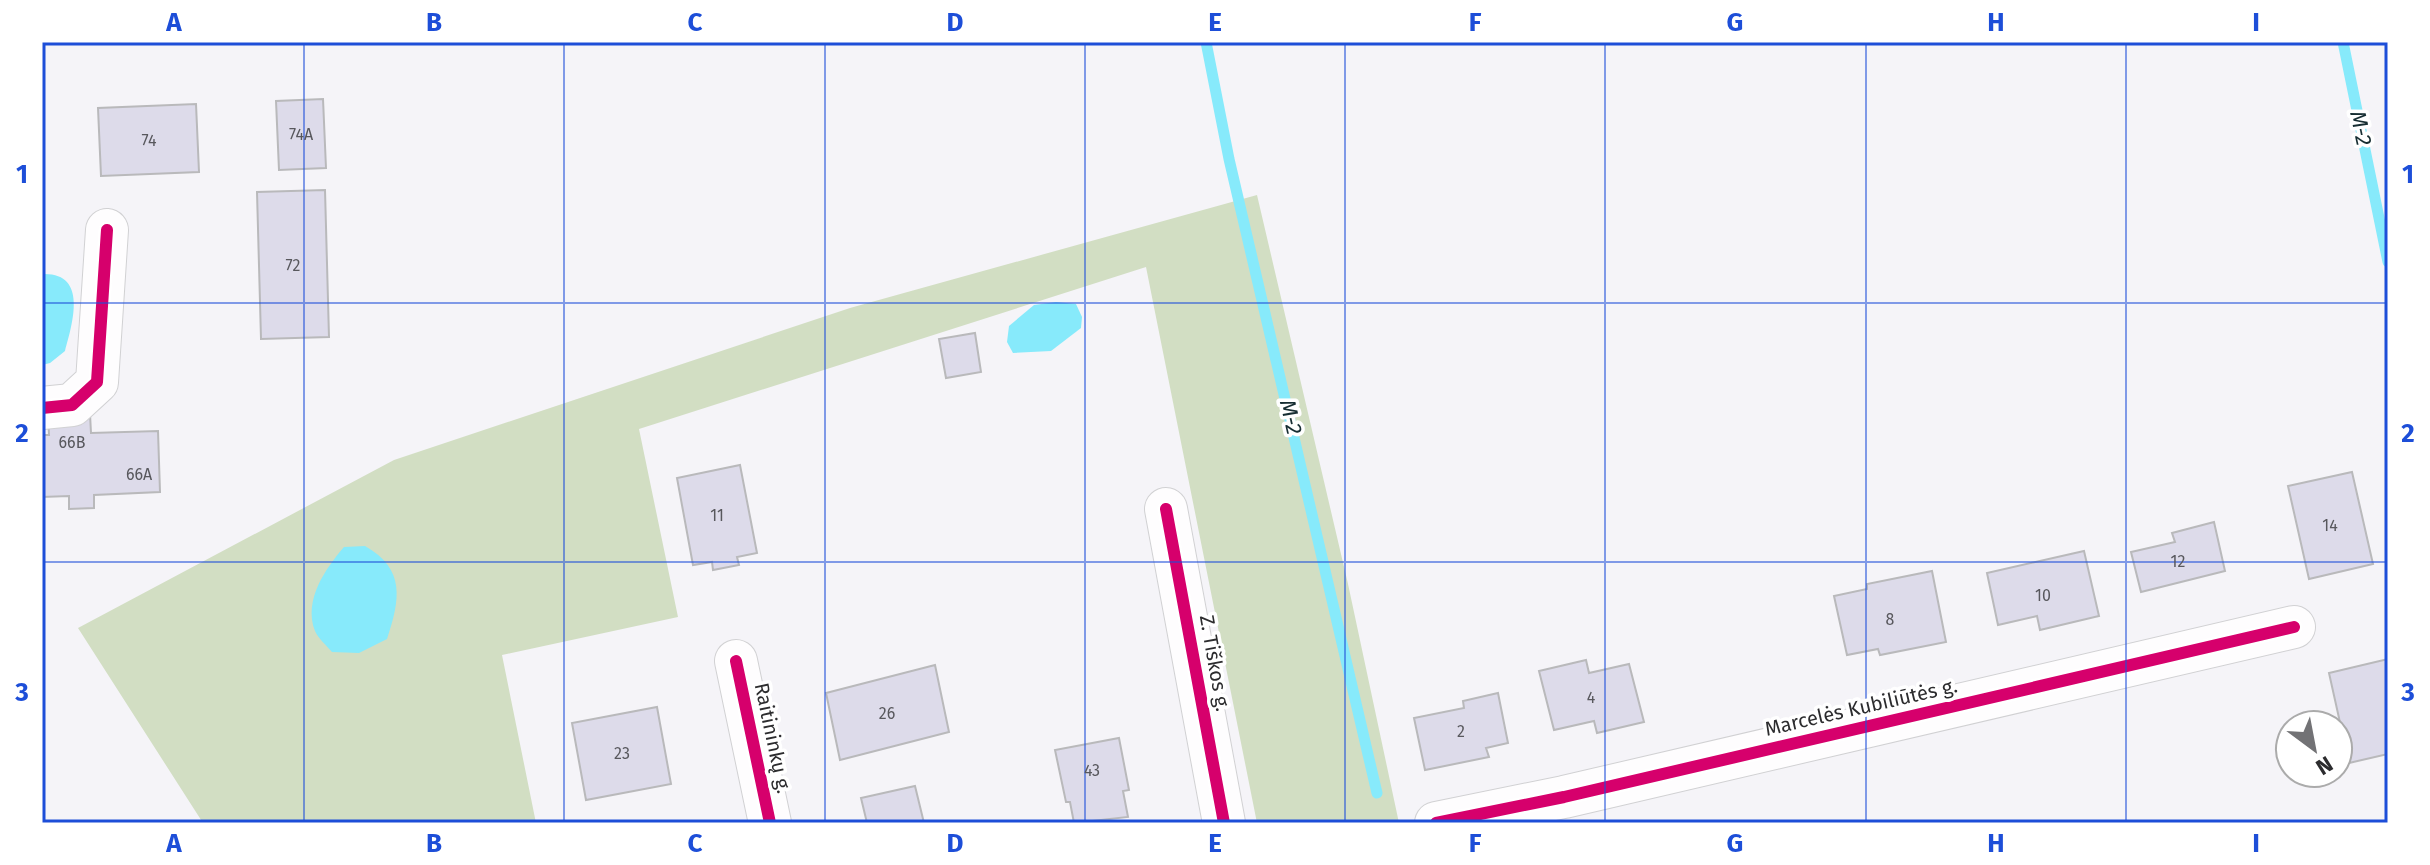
<svg xmlns="http://www.w3.org/2000/svg" width="2430" height="865" viewBox="0 0 2430 865" font-family="'Fira Sans',sans-serif">
<style>
.green{fill:#d2dec3}
.water{fill:#87eafb}
.lines{fill:none;stroke-linecap:round;stroke-linejoin:round}
.stream{stroke:#87eafb;stroke-width:11}
.building{fill:#dddbea;stroke:#b9b9bb;stroke-width:2}
.street-casing{stroke:#d1d1d3;stroke-width:44}
.street{stroke:#fefdfe;stroke-width:42}
.cycleway-casing{stroke:#fff;stroke-width:17}
.cycleway{stroke:#d6006c;stroke-width:12}
.grid{fill:none;stroke:#1d4ed8;stroke-width:2;stroke-opacity:0.55}
.labels{text-anchor:middle;dominant-baseline:central;stroke-width:7;stroke-linejoin:round;paint-order:stroke}
.number-label{font-size:16px;fill:#58585d}
.street-label{font-size:20px;fill:#2c2c2e;stroke:#fff}
.water-label{font-size:22px;font-style:italic;fill:#162d32;stroke:#fff}
.neatline{fill:none;stroke:#1d4ed8;stroke-width:3}
.grid-label{font-size:26px;text-anchor:middle;font-weight:bold;fill:#1d4ed8}
</style>
<rect width="100%" height="100%" fill="#f5f4f8"/>
<!-- green -->
<polygon class="green" points="1257,195 1348,584 1399,823 1257,823 1146,267 639,429 678,617 502,655 536,823 203,823 78,628 394,460 850,308"/>
<!-- water -->
<g class="water">
<path d="M 42,274 C 88,272 73,322 65,351 L 50,363 L 42,365 Z"/>
<polygon points="1056,302 1076,304 1082,317 1081,328 1051,351 1013,353 1007,342 1009,326 1034,305"/>
<path d="M 365,546 C 406,569 400,600 387,639 L 359,653 L 332,652 C 327,646 318,638 315,631 C 303,600 326,568 344,547 Z"/>
</g>
<g class="lines">
<!-- stream -->
<g class="stream">
<polyline points="1206,42 1229,159 1377,793"/>
<polyline points="2343,42 2388,262"/>
</g>
</g>
<!-- building -->
<g class="building">
<polygon points="323,99 326,168 279,170 276,101"/>
<polygon points="196,104 199,172 101,176 98,108"/>
<polygon points="325,190 329,337 261,339 257,192"/>
<polygon points="975,333 981,372 946,378 939,339"/>
<polygon points="90,414 91,433 158,431 160,492 94,495 94,508 69,509 69,496 42,497 42,435 49,435 48,416"/>
<polygon points="740,465 757,553 737,557 739,565 713,570 712,562 693,565 677,478"/>
<polygon points="2352,472 2373,564 2309,579 2288,486"/>
<polygon points="2214,522 2225,571 2141,592 2131,552 2175,542 2172,533"/>
<polygon points="2084,551 2099,616 2040,630 2037,616 1998,625 1987,573"/>
<polygon points="1932,571 1946,642 1880,655 1878,649 1847,655 1834,596 1867,589 1867,584"/>
<polygon points="2388,659 2388,754 2349,763 2329,673"/>
<polygon points="1586,660 1589,673 1629,664 1644,722 1597,733 1594,721 1554,730 1539,671"/>
<polygon points="935,665 949,732 840,760 826,693"/>
<polygon points="1498,693 1508,743 1486,748 1489,757 1425,770 1414,718 1464,708 1463,701"/>
<polygon points="657,707 671,784 586,800 572,723"/>
<polygon points="1119,738 1129,790 1123,791 1128,817 1074,823 1070,802 1066,802 1055,750"/>
<polygon points="915,786 924,823 867,823 861,798"/>
</g>
<g class="lines">
<!-- street casing -->
<g class="street-casing">
<g id="street">
<polyline points="42,408 72,405 97,382 107,230"/>
<polyline points="1166,509 1224,823"/>
<polyline points="736,661 770,823"/>
<polyline points="1436,823 1564,797 2294,627"/>
</g>
</g>
<!-- street -->
<use href="#street" class="street"/>
<!-- cycleway casing -->
<g class="cycleway-casing">
<g id="cycleway">
<polyline points="42,408 72,405 97,382 107,230"/>
<polyline points="1166,509 1224,823"/>
<polyline points="736,661 770,823"/>
<polyline points="1436,823 1564,797 2294,627"/>
</g>
</g>
<!-- cycleway -->
<use href="#cycleway" class="cycleway"/>
</g>
<!-- grid -->
<path class="grid" d="M 304,42 L 304,823M 564,42 L 564,823M 825,42 L 825,823M 1085,42 L 1085,823M 1345,42 L 1345,823M 1605,42 L 1605,823M 1866,42 L 1866,823M 2126,42 L 2126,823M 42,303 L 2388,303M 42,562 L 2388,562"/>
<g class="labels">
<!-- number labels -->
<g class="number-label">
<text x="301" y="134">74A</text>
<text x="149" y="140">74</text>
<text x="293" y="265">72</text>
<text x="72" y="442">66B</text>
<text x="139" y="474">66A</text>
<text x="717" y="515">11</text>
<text x="2330" y="525">14</text>
<text x="2178" y="561">12</text>
<text x="2043" y="595">10</text>
<text x="1890" y="619">8</text>
<text x="1591" y="697">4</text>
<text x="887" y="713">26</text>
<text x="1461" y="731">2</text>
<text x="622" y="753">23</text>
<text x="1092" y="770">43</text>
</g>
<!-- street labels -->
<g class="street-label">
<text transform="translate(1215 663) rotate(80)">Z. Tiškos g.</text>
<text transform="translate(1861 707) rotate(-13)">Marcelės Kubiliūtės g.</text>
<text transform="translate(773 738) rotate(78)">Raitininkų g.</text>
</g>
<!-- water labels -->
<g class="water-label">
<text transform="translate(2361 128) rotate(78)">M-2</text>
<text transform="translate(1291 417) rotate(77)">M-2</text>
</g>
</g>
<!-- border -->
<rect width="2430" height="865" fill="none" stroke="#ffffff" stroke-width="88"/>
<!-- north arrow -->
<g transform="translate(2314 749) rotate(148)"><circle r="38" fill="#ffffff" stroke="#ababab" stroke-width="2"/>
<path d="M0-6L14 30L0 20L-14 30Z" fill="#727275"/>
<text y="-12" font-size="22" font-weight="bold" text-anchor="middle" fill="#2c2c2e">N</text>
</g>
<rect x="44" y="44" width="2342" height="777" class="neatline"/>
<g class="grid-label">
<text x="174" y="31">A</text>
<text x="434" y="31">B</text>
<text x="695" y="31">C</text>
<text x="955" y="31">D</text>
<text x="1215" y="31">E</text>
<text x="1475" y="31">F</text>
<text x="1735" y="31">G</text>
<text x="1996" y="31">H</text>
<text x="2256" y="31">I</text>
<text x="22" y="183">1</text>
<text x="2408" y="183">1</text>
<text x="22" y="442">2</text>
<text x="2408" y="442">2</text>
<text x="22" y="701">3</text>
<text x="2408" y="701">3</text>
<text x="174" y="852">A</text>
<text x="434" y="852">B</text>
<text x="695" y="852">C</text>
<text x="955" y="852">D</text>
<text x="1215" y="852">E</text>
<text x="1475" y="852">F</text>
<text x="1735" y="852">G</text>
<text x="1996" y="852">H</text>
<text x="2256" y="852">I</text>
</g>
</svg>
